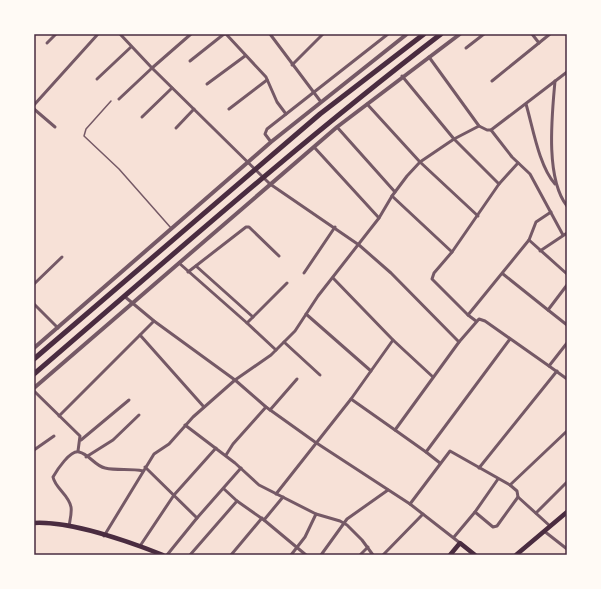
<svg xmlns="http://www.w3.org/2000/svg" width="601" height="589" viewBox="0 0 601 589" font-family="'Noto Sans',sans-serif">
<style>
.lines{fill:none;stroke-linecap:round;stroke-linejoin:round}
.service{stroke:#755966;stroke-width:1.5}
.minor{stroke:#755966;stroke-width:3}
.tertiary{stroke:#755966;stroke-width:4}
.secondary{stroke:#4a2c40;stroke-width:4.5}
.primary{stroke:#4a2c40;stroke-width:5}
.neatline{fill:none;stroke:#4a2c40;stroke-width:1.5}
</style>
<rect width="100%" height="100%" fill="#f7e1d7"/>
<g class="lines">
<!-- service -->
<polyline class="service" points="111,101 86,129 84,136 119,169 171,228"/>
<!-- minor -->
<g class="minor">
<polyline points="120,34 152,68 191,34"/>
<polyline points="226,34 266,77 277,102 286,114"/>
<polyline points="270,34 321,102"/>
<polyline points="532,34 539,43"/>
<polyline points="47,43 56,34"/>
<polyline points="466,48 484,34"/>
<polyline points="190,61 224,34"/>
<polyline points="292,65 323,34"/>
<polyline points="402,76 454,139 499,184"/>
<polyline points="97,79 131,47"/>
<polyline points="492,81 550,34"/>
<path d="M 555,81 C 552,115 545,178 567,206"/>
<polyline points="207,84 245,56"/>
<polyline points="119,99 152,68 270,184 359,245 391,273 459,342"/>
<polyline points="367,104 420,162 478,216"/>
<path d="M 526,104 C 533,128 539,166 555,184"/>
<polyline points="34,105 98,34"/>
<polyline points="34,109 55,127"/>
<polyline points="229,109 267,80"/>
<polyline points="142,117 172,88"/>
<polyline points="479,126 487,130 491,130 567,72"/>
<polyline points="337,127 395,192"/>
<polyline points="176,128 194,109"/>
<polyline points="491,130 512,157 530,174 563,235"/>
<polyline points="271,142 265,134 267,129 388,34"/>
<polyline points="314,147 379,218"/>
<polyline points="392,196 452,252 499,184 518,163"/>
<polyline points="529,240 567,274"/>
<polyline points="540,251 567,233"/>
<polyline points="452,252 434,273 432,279 468,315 476,321"/>
<polyline points="179,263 247,323 287,283"/>
<polyline points="196,266 253,317"/>
<polyline points="188,272 246,227 249,227 279,256"/>
<polyline points="304,273 335,227"/>
<polyline points="503,274 548,310"/>
<polyline points="34,284 62,257"/>
<polyline points="567,285 548,310 567,325"/>
<polyline points="124,296 154,321 235,380 266,407 315,442 410,504 460,543"/>
<polyline points="34,304 58,328"/>
<polyline points="306,314 371,371"/>
<polyline points="468,315 529,240 536,222 551,212"/>
<polyline points="247,323 276,350"/>
<polyline points="140,335 204,407"/>
<polyline points="510,339 426,452 395,430 459,342 479,319 485,321 549,366"/>
<polyline points="393,340 433,377"/>
<polyline points="284,342 320,375"/>
<polyline points="567,343 549,366 567,379"/>
<polyline points="34,391 80,436 78,451"/>
<polyline points="351,399 395,430"/>
<polyline points="270,410 297,379"/>
<polyline points="59,416 154,321"/>
<polyline points="185,425 235,463 259,485 316,514 340,521 347,525 362,540 373,555"/>
<polyline points="81,440 129,400"/>
<polyline points="34,450 54,436"/>
<polyline points="426,452 440,463"/>
<polyline points="226,455 233,444 266,407"/>
<polyline points="86,457 113,440 139,415"/>
<polyline points="145,467 197,518"/>
<polyline points="479,468 557,371"/>
<polyline points="224,489 237,501 264,520 306,555"/>
<polyline points="276,494 351,399 393,340 333,278"/>
<polyline points="518,497 550,526"/>
<polyline points="410,504 450,451 510,485 567,431"/>
<polyline points="475,512 493,527 497,526 518,497 517,491 510,485"/>
<polyline points="536,513 567,482"/>
<polyline points="264,520 283,497"/>
<path d="M 69,526 C 70,520 72,513 71,507 C 69,495 55,488 53,477 C 57,470 70,450 79,452 C 89,454 95,466 105,468 C 118,471 130,468 143,471"/>
<polyline points="544,531 567,549"/>
<polyline points="104,536 154,454 169,444 193,417 235,380 271,355 295,331 318,296 379,218 392,196 407,176 420,162 454,139 479,126 429,57"/>
<polyline points="454,537 475,512 498,479"/>
<polyline points="140,546 174,495 216,448"/>
<polyline points="167,555 197,518 241,468"/>
<polyline points="190,555 237,501"/>
<polyline points="231,555 262,518"/>
<polyline points="291,555 305,537 316,514"/>
<polyline points="321,555 347,519 388,490"/>
<polyline points="360,555 368,547"/>
<polyline points="383,555 423,514"/>
</g>
<!-- tertiary -->
<g class="tertiary">
<polyline points="34,348 271,142 407,34"/>
<polyline points="34,388 337,127 460,34"/>
</g>
<!-- secondary -->
<g class="secondary">
<path d="M 34,523 C 72,521 127,541 163,555"/>
<polyline points="450,555 460,543 475,555"/>
<polyline points="516,555 567,512"/>
</g>
<!-- primary -->
<g class="primary">
<polyline points="34,359 320,114 424,34"/>
<path d="M 34,374 C 168,259 300,142 441,34"/>
</g>
</g>
<!-- border -->
<rect width="601" height="589" fill="none" stroke="#fffaf5" stroke-width="70"/>
<rect x="35" y="35" width="531" height="519" class="neatline"/>
</svg>
